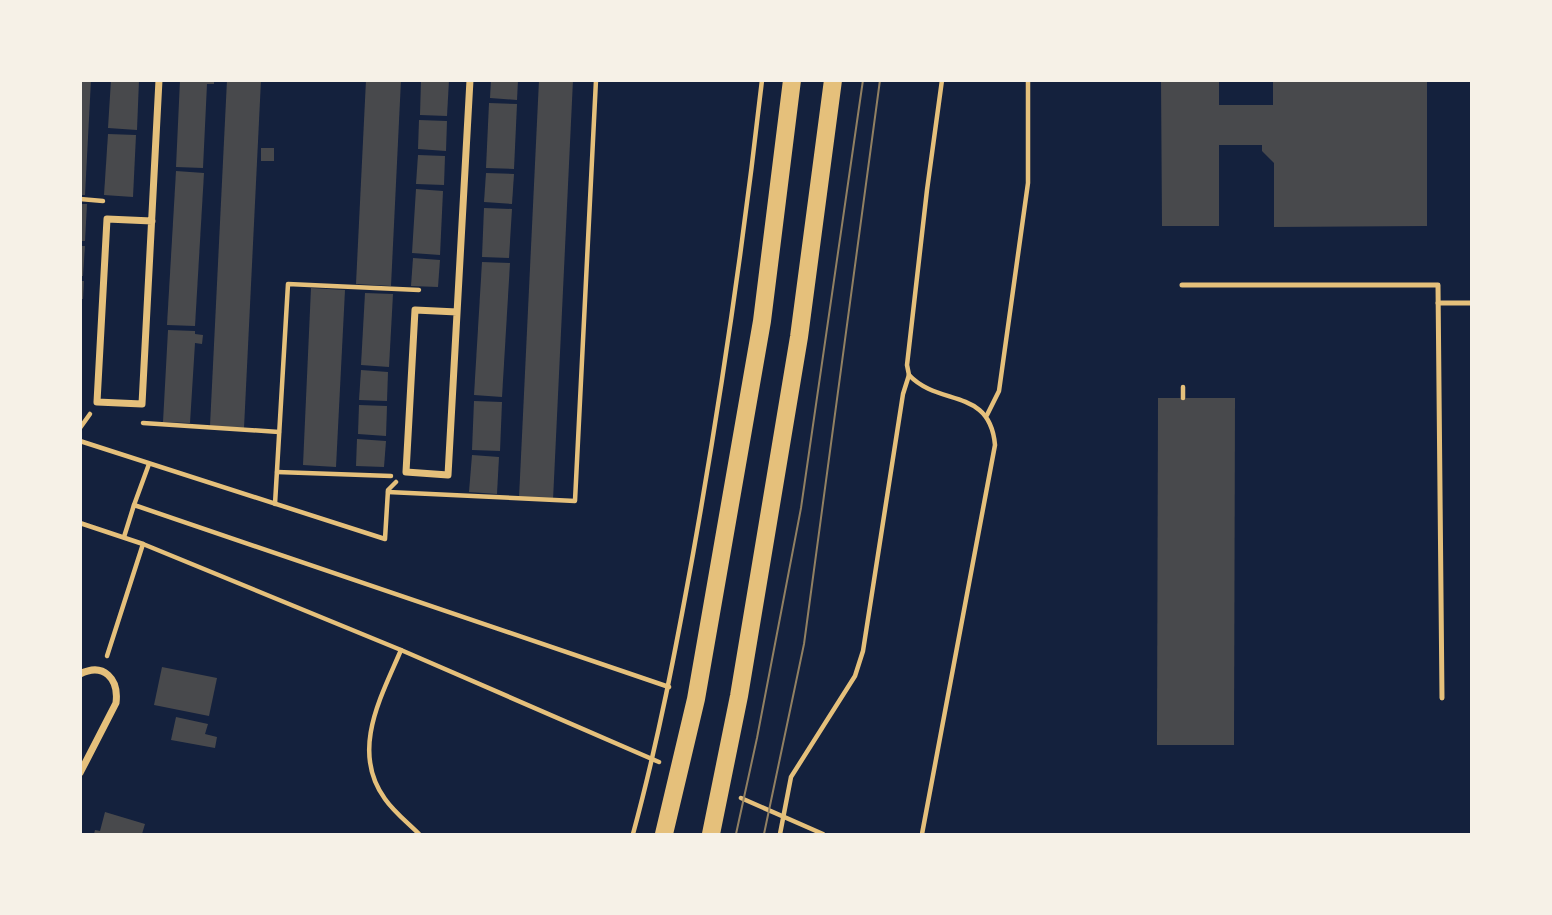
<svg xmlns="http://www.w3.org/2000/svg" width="1552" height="915" viewBox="0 0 1552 915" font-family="Inter,sans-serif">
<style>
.building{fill:#48494c}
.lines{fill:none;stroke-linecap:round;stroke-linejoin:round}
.path{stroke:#e5c07b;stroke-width:4.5}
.service{stroke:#e5c07b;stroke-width:5}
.minor{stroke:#e5c07b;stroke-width:7}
.primary{stroke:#e5c07b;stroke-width:18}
.tram{stroke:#918062;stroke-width:2}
</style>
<rect width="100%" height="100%" fill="#14213d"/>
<!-- building -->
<g class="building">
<polygon points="80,80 91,80 85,195 80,195"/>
<polygon points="111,80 139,80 137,130 108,128"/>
<polygon points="180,80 214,80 214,84 207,84 203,168 176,167"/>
<polygon points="227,80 261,80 244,428 210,426"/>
<polygon points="366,80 401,80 391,286 356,284"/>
<polygon points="421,80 449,80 447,116 420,115"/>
<polygon points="491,80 518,80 517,100 490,98"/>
<polygon points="539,80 573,80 553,500 519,498"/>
<polygon points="1161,80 1219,80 1219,105 1273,105 1273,80 1427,80 1427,226 1274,227 1274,163 1262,151 1262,145 1219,145 1219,226 1162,226"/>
<polygon points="489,103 517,104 514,169 486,168"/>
<polygon points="419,120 447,121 446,151 418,149"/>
<polygon points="108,134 136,135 133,197 104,195"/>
<rect x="261" y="148" width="13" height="13"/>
<polygon points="418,155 445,156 444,185 416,184"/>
<polygon points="176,171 204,173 195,326 167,325"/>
<polygon points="486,173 514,174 512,204 484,202"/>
<polygon points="416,189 443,191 440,255 412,253"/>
<polygon points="80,204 87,204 85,241 80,241"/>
<polygon points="484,208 512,209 509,258 482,257"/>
<polygon points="80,246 85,246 83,276 80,276"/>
<polygon points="413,258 440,260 438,287 411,286"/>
<polygon points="482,262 510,263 502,397 474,395"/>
<polygon points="80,281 84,281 83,299 80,299"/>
<polygon points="311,288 345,290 336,467 303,465"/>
<polygon points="365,293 393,294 389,367 361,365"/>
<polygon points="168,330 195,331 195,334 203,335 202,344 195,343 190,423 163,422"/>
<polygon points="361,370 388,372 387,401 359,400"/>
<polygon points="1158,398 1235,398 1234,745 1157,745"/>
<polygon points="474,401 502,402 500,451 472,450"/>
<polygon points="359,405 387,406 386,436 358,434"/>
<polygon points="357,439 386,441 384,467 356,466"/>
<polygon points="472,455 499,457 497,494 469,492"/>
<polygon points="162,667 217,678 209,716 154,705"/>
<polygon points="176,717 208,724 205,734 217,737 215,748 171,740"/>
<polygon points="105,812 145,824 142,834 94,834 95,830 100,831"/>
</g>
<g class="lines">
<!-- path -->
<g class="path">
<polyline points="80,199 103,201"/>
<path d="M 909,375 C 939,407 990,387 995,445 L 922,834"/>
<polyline points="1183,398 1183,387"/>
<polyline points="987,415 999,391 1028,183 1028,80"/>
<polyline points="143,423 279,432"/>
<polyline points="80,428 90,414"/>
<polyline points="80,441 385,539 388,490 396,482"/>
<polyline points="277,472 391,476"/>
<polyline points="388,492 575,501 596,80"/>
<polyline points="275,504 288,284 419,290"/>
<polyline points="134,505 149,464"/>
<polyline points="80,523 143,544 401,650 659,762"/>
<polyline points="124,537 134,505 669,687"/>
<path d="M 401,650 C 381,697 350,751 385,799 C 394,812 408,823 419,834"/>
<polyline points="107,656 143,544"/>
<polyline points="741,798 823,834"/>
<path d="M 633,834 C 658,742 676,648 693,554 C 721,397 744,239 762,80"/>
<polyline points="780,834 791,777 855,676 863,651 903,394 909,375 907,365 927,190 942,80"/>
</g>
<!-- service -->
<g class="service">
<polyline points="1182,285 1438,285 1442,698"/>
<polyline points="1438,303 1472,303"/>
</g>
<!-- minor -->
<g class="minor">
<polyline points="152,221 107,219 97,402 142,404 159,80"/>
<polyline points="457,312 415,310 406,472 448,475 470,80"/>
<path d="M 80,674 C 104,662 119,679 116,703 L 80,773"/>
</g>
<!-- primary -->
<g class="primary">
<polyline points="664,834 696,699 762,321 792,80"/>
<polyline points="711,834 739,696 799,337 833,80"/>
</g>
<!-- tram -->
<g class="tram">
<polyline points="736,834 757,738 801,508 863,80"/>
<polyline points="764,834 804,644 880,80"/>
</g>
</g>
<!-- border -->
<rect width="1552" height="915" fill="none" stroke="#f6f1e7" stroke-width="164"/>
</svg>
